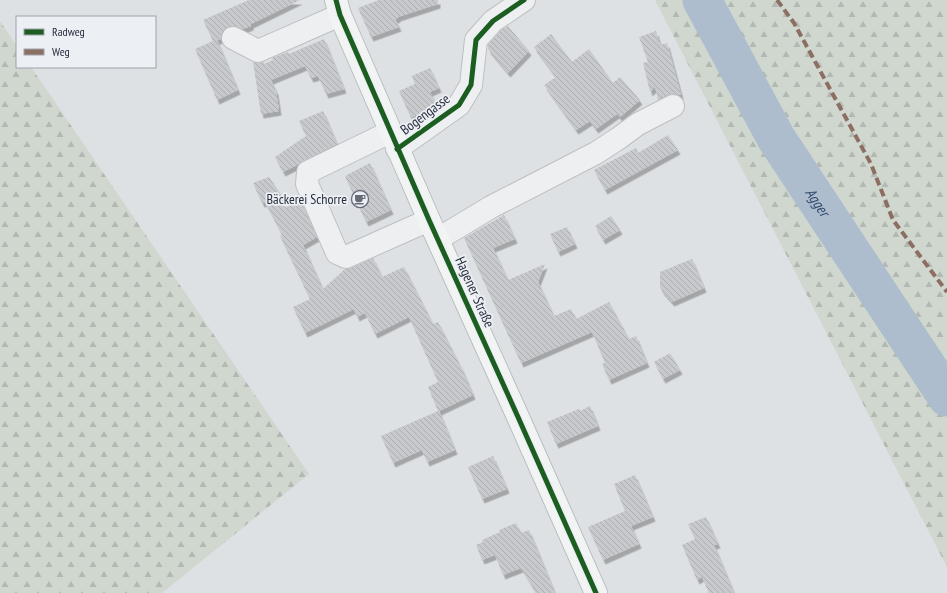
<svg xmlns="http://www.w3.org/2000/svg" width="947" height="593" viewBox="0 0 947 593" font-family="'PT Sans Narrow',sans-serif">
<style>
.forest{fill:url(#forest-firs)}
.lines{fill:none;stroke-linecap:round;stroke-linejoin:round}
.river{stroke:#adbdce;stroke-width:39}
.building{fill:url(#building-back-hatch);filter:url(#shadow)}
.minor-casing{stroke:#bdbfc2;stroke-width:24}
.major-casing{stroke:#bbbec1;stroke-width:24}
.minor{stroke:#eeeff0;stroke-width:22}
.major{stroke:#f2f4f4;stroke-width:22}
.quiet{stroke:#8d6e63;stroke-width:4;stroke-dasharray:8 4;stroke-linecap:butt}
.cycleway-casing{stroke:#eceff4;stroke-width:8}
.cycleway{stroke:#1b5e20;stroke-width:5}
.labels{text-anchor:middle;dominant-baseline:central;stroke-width:3.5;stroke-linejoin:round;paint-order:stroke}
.street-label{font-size:14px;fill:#272e3c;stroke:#eceff4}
.poi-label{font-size:14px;fill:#272e3c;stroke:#eceff4;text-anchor:end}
.water-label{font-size:15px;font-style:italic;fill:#334c6e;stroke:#eceff4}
</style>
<defs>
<pattern id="forest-firs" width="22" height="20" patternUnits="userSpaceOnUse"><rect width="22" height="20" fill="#cfd7cf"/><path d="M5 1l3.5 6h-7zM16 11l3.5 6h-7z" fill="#b2b9b3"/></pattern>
<pattern id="building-back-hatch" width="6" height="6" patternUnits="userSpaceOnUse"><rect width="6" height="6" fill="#c7c9cc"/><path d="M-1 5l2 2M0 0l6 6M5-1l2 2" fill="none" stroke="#abadb0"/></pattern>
<filter id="shadow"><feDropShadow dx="2.5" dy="4.5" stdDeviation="0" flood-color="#0004"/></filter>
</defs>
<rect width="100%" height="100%" fill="#dee1e4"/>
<!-- forest -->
<g class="forest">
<polygon points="655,0 947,0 947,567"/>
<polygon points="0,21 17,46 17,67 31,67 309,474 162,593 0,593"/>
</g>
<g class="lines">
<!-- river -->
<path class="river" id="s1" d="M 702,0 L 776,138 L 947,397"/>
</g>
<!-- building -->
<g class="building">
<polygon points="249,0 300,0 251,24 251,26 243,29 232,26 227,27 222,32 221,39 217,40 238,90 217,100 195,49 213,41 203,20"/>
<polygon points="379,0 438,0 438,4 398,17 398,18 395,19 399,27 371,37 358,8"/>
<polygon points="508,26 529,51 508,73 488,49 488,45 501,30"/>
<polygon points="656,31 660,45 667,43 681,95 673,94 668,95 658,100 655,87 650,92 643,63 648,62 639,37"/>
<polygon points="551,34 572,62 589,49 613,83 620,77 640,100 620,117 617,114 596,129 590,121 576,130 544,85 556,77 534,47"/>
<polygon points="324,39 344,89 326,94 318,76 311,78 305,66 271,80 276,91 279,111 261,114 253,62 258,63 264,62 264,64 273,60 272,58 288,52 289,54"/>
<polygon points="430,68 439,88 430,92 436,105 411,118 399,91 415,84 412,76"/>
<polygon points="323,111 337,144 303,161 297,165 283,172 275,157 306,136 299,121"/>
<polygon points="668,135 678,150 605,190 594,170 636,148 638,153"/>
<polygon points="370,163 391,210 366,222 345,176"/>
<polygon points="269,177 278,190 284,208 300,200 317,237 303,245 323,289 345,269 351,268 373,258 382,277 404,267 433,324 438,322 463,371 473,395 439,411 455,450 427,462 422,450 393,463 381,436 438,411 428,387 438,382 409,317 375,334 365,313 357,317 354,309 305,333 293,307 310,299 280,236 282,235 265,202 262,203 253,183"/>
<polygon points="504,215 515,239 493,248 508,280 545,264 538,282 554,316 571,309 576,319 609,302 629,339 636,336 647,363 609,380 602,364 605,363 592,332 521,363 464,238"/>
<polygon points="611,216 620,230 603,240 595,226"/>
<polygon points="567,227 575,244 558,252 550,234"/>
<polygon points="692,259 704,288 672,302 662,291 660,287 660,272"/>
<polygon points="670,353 680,370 663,379 654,362"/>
<polygon points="590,406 598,426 556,444 547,422 579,409 580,411"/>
<polygon points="493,456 507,489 482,499 468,467"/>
<polygon points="635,475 653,517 631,526 639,544 603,560 588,527 625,511 614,484"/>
<polygon points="706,517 718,544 714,545 734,593 709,593 702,577 697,580 682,545 695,539 688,524"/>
<polygon points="516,523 521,533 529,530 555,593 536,593 521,568 503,575 495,555 482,560 476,545 483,542 482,540 500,532 499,530"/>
</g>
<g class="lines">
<!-- minor casing -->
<g class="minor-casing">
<g id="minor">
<polyline points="233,38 258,51 340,15"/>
<polyline points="390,132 308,172 307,184 337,253 346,257 429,220"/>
<polyline points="397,149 459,105 471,85 476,40 493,21 524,0"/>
<polyline points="438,239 491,207 596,153 619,138 638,124 673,106"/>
</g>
</g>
<!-- major casing -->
<g class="major-casing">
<polyline id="major" points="336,0 340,15 429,220 518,417 596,593"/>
</g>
<!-- minor -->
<use href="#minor" class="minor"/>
<!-- major -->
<use href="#major" class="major"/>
<!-- quiet -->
<polyline class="quiet" points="777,0 794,23 871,164 893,220 947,292"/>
<!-- cycleway casing -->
<g class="cycleway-casing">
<g id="cycleway">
<polyline points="336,0 340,15 429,220 518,417 596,593"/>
<polyline points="397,149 459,105 471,85 476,40 493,21 524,0"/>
</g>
</g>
<!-- cycleway -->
<use href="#cycleway" class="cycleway"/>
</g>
<!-- icons -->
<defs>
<g id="cafe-ring" transform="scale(0.9)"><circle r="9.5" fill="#eceff4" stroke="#676d77" stroke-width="1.5"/><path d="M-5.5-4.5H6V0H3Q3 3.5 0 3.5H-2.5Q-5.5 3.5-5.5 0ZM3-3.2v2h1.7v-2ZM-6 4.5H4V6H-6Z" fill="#676d77"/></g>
</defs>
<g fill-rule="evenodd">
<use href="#cafe-ring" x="360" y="199"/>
</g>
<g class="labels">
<!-- street labels -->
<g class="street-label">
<text transform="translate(425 114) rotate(-37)">Bogengasse</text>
<text transform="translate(475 292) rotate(66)">Hagener Straße</text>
</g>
<!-- poi labels -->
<g class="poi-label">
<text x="347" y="199">Bäckerei Schorre</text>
</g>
<!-- water labels -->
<g class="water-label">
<text stroke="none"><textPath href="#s1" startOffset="233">Agger</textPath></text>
</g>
</g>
<!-- legend -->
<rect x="16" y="16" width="140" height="52" fill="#eceff4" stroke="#9da2aa"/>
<rect x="24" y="29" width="20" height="6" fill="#1b5e20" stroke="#9da2aa"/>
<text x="52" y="36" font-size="12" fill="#272e3c">Radweg</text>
<rect x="24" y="49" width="20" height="6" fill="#8d6e63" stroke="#9da2aa"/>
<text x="52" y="56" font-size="12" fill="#272e3c">Weg</text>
</svg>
